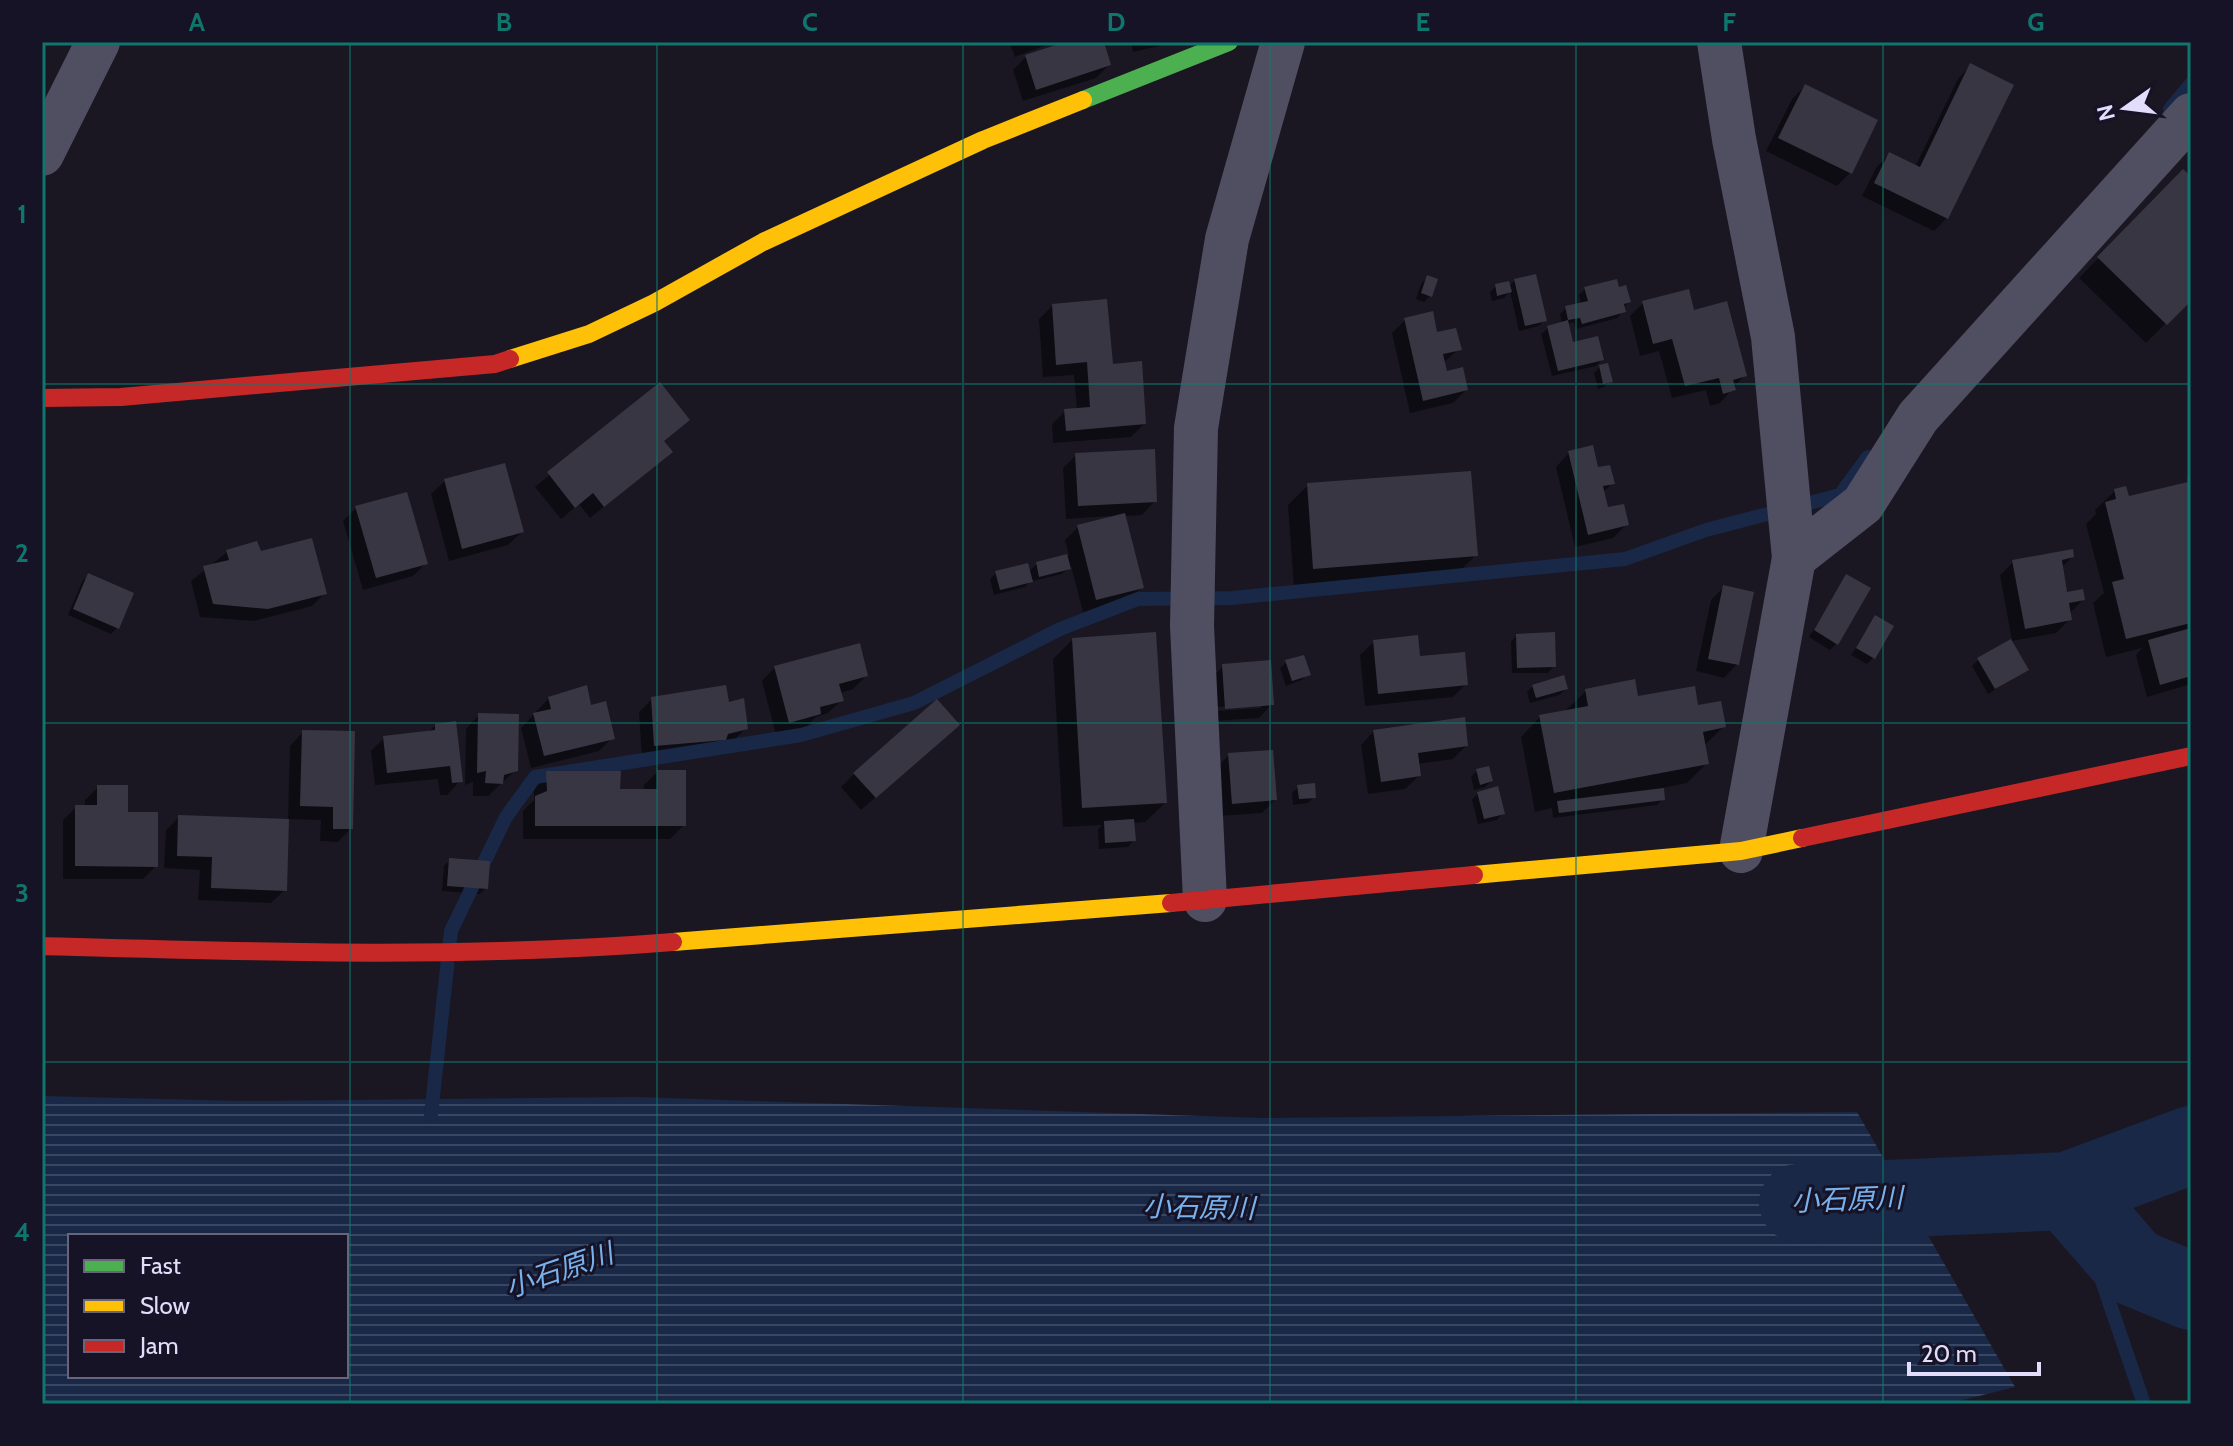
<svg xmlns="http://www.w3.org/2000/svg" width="2233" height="1446" viewBox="0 0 2233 1446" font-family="Cabin,'Noto Sans JP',sans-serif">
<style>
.water{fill:url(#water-rules);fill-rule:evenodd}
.shadow{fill:#0007;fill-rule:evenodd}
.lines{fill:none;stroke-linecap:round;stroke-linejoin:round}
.stream{stroke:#182846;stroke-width:14}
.river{stroke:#182846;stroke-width:78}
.building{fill:#393643}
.street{stroke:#504e61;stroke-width:44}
.fast{stroke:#4caf50;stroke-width:18}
.slow{stroke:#ffc107;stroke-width:18}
.jam{stroke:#c62828;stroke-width:18}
.grid{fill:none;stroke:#0f766e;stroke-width:2;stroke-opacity:0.55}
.labels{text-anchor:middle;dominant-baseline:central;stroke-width:6;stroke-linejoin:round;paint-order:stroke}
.water-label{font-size:28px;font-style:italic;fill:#79b1ec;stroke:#171326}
.neatline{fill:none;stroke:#0f766e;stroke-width:3}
.grid-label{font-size:26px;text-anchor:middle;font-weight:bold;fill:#0f766e}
</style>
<defs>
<pattern id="water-rules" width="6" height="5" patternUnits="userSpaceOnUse" patternTransform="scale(2)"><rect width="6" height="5" fill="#182846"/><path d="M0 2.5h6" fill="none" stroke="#394762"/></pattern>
</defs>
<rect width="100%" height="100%" fill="#1a1722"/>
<!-- water -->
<path class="water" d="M 42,1096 L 242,1101 L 635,1097 L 1260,1118 L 1857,1112 L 2015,1387 L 1947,1404 L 42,1404 ZM 70,1236 L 346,1236 L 346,1376 L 70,1376 Z"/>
<!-- shadow -->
<g class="shadow">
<polygon points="1009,42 1054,42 1015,57"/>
<polygon points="1071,42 1102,42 1109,65 1096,78 1023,101 1013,70 1026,57"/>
<polygon points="1131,42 1176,42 1133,52"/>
<polygon points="1971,65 1947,218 1934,231 1862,196 1876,168 1889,154 1915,167 1958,79"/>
<polygon points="1805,86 1850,173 1837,186 1766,151 1792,99"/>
<polygon points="2183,172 2191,180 2191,298 2146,343 2079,278"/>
<polygon points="1427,278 1430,296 1424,302 1416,299 1421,284"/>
<polygon points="1515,280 1545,320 1539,326 1519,331 1510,291 1504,298 1492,301 1490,292 1496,286 1509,287"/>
<polygon points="1585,289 1618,290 1628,302 1618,318 1576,329 1574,322 1567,324 1572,344 1602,360 1596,366 1552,376 1541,334 1548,328 1562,324 1560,314 1566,308 1581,304 1579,295"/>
<polygon points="1643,303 1693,312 1744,376 1720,403 1710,406 1706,390 1672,398 1659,351 1640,356 1630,316"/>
<polygon points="1052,306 1111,366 1144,424 1131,437 1053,443 1052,424 1065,411 1077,410 1074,375 1043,377 1039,319"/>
<polygon points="1405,320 1459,349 1443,363 1445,373 1466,390 1453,403 1410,413 1392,333"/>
<polygon points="1600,367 1610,381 1604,387 1598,389 1594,373"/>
<polygon points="660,384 662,442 670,452 590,518 579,504 561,519 535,487"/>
<polygon points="1569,453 1597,469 1613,483 1602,493 1607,509 1627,524 1613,538 1575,547 1556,467"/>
<polygon points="1076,455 1155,501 1142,515 1124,516 1142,587 1128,600 1083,612 1071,566 1062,574 1033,581 1033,579 1025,587 994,595 990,579 996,573 1028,572 1037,564 1069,556 1065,540 1078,527 1111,518 1110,516 1066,519 1063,468"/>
<polygon points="2191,479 2191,684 2147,697 2136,655 2142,648 2106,657 2093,603 2104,593 2086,524 2096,514 2095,510 2115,491 2128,499 2183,485"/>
<polygon points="445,481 522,532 508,545 449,561 431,494"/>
<polygon points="1308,485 1475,556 1456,575 1294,588 1288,505"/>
<polygon points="356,508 426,563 413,576 363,590 343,521"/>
<polygon points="227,552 259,553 325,593 312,606 254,621 200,617 191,581"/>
<polygon points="2072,557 2061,568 2066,594 2083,600 2070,613 2069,620 2056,633 2011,641 2027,669 1988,694 1972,666 1978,660 2012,641 2000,575 2013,562"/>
<polygon points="88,575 117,628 111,634 68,615 82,582"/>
<polygon points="1847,576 1836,644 1830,650 1809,637"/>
<polygon points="1724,587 1737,664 1724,678 1696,671 1711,600"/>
<polygon points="1876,618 1873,658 1867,664 1851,655"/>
<polygon points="1517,635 1554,666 1548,673 1512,673 1511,642"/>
<polygon points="1072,640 1165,803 1145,822 1133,823 1134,840 1128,847 1099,849 1098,829 1102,825 1063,827 1053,659"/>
<polygon points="1374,642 1419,658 1466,684 1453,697 1365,706 1360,655"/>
<polygon points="1287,662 1308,674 1302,680 1286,686 1280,668"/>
<path d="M 1223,666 L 1272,704 L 1259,718 L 1213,721 L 1210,680 ZM 1261,704 L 1261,708 L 1215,711 L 1215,707 Z"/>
<polygon points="775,667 866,676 853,689 840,693 842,700 828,713 816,717 806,727 776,735 762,681"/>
<polygon points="1533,686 1566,689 1559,695 1530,703 1527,692"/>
<polygon points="1586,691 1697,708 1724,726 1704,746 1707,763 1687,783 1662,788 1663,799 1657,805 1553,818 1552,808 1535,812 1521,737 1540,717 1566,710"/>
<polygon points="549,698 590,707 612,738 599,751 531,768 521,728"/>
<polygon points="652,699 728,705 746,728 732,742 718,745 711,753 642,758 639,712"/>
<polygon points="479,715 516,770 488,796 473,796 473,782 465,785 466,729"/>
<polygon points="435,725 460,781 447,795 440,795 438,779 375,785 371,751 384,738 428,733"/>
<polygon points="1374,731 1466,746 1453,759 1417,764 1419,776 1405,789 1368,794 1361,745"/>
<polygon points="303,732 351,828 338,842 320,841 321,820 288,819 290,746"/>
<polygon points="944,738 861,810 841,787 854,774"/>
<polygon points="1229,755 1275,800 1262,813 1219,816 1216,768"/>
<polygon points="1477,771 1491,781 1485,787 1474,790 1471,777"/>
<polygon points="657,772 684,825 670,839 523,839 523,811 534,800 534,786 547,773 618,791 644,791 644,785"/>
<polygon points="98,787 126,814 156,866 143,879 63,879 63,820 76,807 85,807 85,800"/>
<polygon points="1298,787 1314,797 1308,803 1293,805 1292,793"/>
<polygon points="1478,793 1503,813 1497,820 1478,824 1472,800"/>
<polygon points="179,817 285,890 271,903 198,900 200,870 164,868 166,830"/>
<polygon points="450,860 486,888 480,894 442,891 444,866"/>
</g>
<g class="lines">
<!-- stream -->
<g class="stream">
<polyline points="2170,109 2191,84"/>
<polyline points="431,1115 451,931 506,817 535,777 801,735 914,703 1060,629 1138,599 1232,598 1625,559 1706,530 1840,495 1868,457"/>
<polyline points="2067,1191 2102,1281 2144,1404"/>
</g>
<!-- river -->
<g class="river">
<polyline points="2067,1191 2133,1267 2191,1291"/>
<polyline points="1798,1203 2067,1191 2191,1145"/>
</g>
</g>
<!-- building -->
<g class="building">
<polygon points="1065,42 1104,42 1111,65 1036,90 1025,55"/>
<polygon points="1970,63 2014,85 1948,219 1874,183 1889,152 1920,167"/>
<polygon points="1805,84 1878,120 1852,174 1778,138"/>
<polygon points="2183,169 2191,177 2191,301 2167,325 2097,257"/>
<polygon points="1536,274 1547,321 1525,326 1514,279"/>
<polygon points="1427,275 1438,279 1432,297 1421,293"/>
<polygon points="1617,279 1619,287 1626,285 1631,302 1624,304 1626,312 1582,324 1580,318 1568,320 1565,306 1588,301 1584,287"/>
<polygon points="1509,281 1512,292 1497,296 1495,284"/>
<polygon points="1689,289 1694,310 1727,301 1747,376 1733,380 1736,390 1723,394 1719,378 1685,386 1672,339 1653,344 1642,301"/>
<polygon points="1107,299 1113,364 1142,361 1146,424 1066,431 1064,409 1090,407 1087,362 1056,365 1052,304"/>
<polygon points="1433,311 1437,332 1456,328 1462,350 1443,354 1447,371 1463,367 1468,390 1423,401 1404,318"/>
<polygon points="1568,320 1573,342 1598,336 1604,360 1558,371 1547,326"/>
<polygon points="1608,363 1613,382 1603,384 1599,365"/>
<polygon points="660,382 690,420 664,441 673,452 604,507 593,493 575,508 547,472"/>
<polygon points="1593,445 1598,467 1610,465 1615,484 1603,486 1608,507 1624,504 1629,525 1588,535 1568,451"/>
<polygon points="1155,449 1157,502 1078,506 1075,453"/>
<polygon points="505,463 524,532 462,549 444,479"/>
<polygon points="1471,471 1478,556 1313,569 1307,483"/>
<polygon points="2191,477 2191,623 2126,639 2112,582 2124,579 2105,502 2116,499 2114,489 2126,486 2129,496 2188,482 2187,478"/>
<polygon points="407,492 428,564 376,578 355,506"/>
<polygon points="1125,513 1144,588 1096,600 1077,525"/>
<polygon points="312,538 327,594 268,609 213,604 203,566 229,560 226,550 257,541 261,551"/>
<polygon points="2073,549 2074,557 2062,560 2067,592 2083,589 2085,600 2069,603 2072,620 2025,629 2012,560"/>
<polygon points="1067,554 1071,569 1039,577 1036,562"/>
<polygon points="1028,563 1033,582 1000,590 995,571"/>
<polygon points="88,573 134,593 119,629 73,609"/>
<polygon points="1846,574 1871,588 1838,645 1814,630"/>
<polygon points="1723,585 1754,592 1739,665 1708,659"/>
<polygon points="1875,615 1894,626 1875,659 1856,648"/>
<polygon points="2191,628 2191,676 2160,685 2148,640"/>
<polygon points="1156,632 1167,803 1082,808 1072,638"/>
<polygon points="1555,632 1556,667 1517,668 1516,634"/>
<polygon points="1418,635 1420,656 1465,652 1468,685 1378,694 1373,640"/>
<polygon points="2011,639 2029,670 1995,689 1977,658"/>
<polygon points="860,643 868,676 839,684 844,701 820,707 821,714 789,723 774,666"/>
<polygon points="1304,655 1311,675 1292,681 1285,660"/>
<polygon points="1271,660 1274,705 1225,709 1222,664"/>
<polygon points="1564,675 1568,689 1536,698 1532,685"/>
<polygon points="1635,679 1638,696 1695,686 1698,705 1721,701 1726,727 1703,732 1709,764 1554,793 1539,715 1588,706 1585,689"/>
<polygon points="587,685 591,705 606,701 615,739 544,756 533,713 551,709 548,697"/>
<polygon points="726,685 729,702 744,698 748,729 728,734 726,740 654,746 651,697"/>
<polygon points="937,699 960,725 876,798 853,773"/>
<polygon points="478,713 519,714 518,771 504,775 503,784 485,783 486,771 477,773"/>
<polygon points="1465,717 1468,746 1418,753 1421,776 1381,782 1373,730"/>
<polygon points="456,721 463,782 452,783 450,766 387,773 383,736 435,730 435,724"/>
<polygon points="302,730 355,731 353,829 333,829 333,807 300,806"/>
<polygon points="1273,750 1277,800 1232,804 1228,753"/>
<polygon points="1489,766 1493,781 1480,785 1476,769"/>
<polygon points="657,770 686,770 686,826 535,826 535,796 547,791 546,771 621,771 620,789 657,789"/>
<polygon points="1315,783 1316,798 1299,799 1297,785"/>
<polygon points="97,785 128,785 128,812 158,812 158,867 75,866 75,805 97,805"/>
<polygon points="1498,786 1505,814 1484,819 1477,792"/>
<polygon points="1664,788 1665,800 1559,813 1557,801"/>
<polygon points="178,815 289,819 287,891 211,888 212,857 177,856"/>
<polygon points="1134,819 1136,841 1105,843 1104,821"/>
<polygon points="449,858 490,861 488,889 447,886"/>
</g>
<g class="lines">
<!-- street -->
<g class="street">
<polyline points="1719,42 1734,139 1773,337 1794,558 1741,851"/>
<polyline points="42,154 98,42"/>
<polyline points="1794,558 1863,504 1918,417 2191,115"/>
<polyline points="1205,900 1192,626 1196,428 1227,239 1283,42"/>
</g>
<!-- fast -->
<polyline class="fast" points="1083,100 1229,42"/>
<!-- slow -->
<g class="slow">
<polyline points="510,359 589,334 654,303 763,242 983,140 1083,100"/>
<polyline points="1474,875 1741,851 1802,838"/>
<polyline points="673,942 1171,903"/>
</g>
<!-- jam -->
<g class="jam">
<polyline points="42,398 121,397 495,364 510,359"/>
<polyline points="1802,838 2191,756"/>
<polyline points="1171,903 1474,875"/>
<path d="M 42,946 C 253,952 463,959 673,942"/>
</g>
</g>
<!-- grid -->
<path class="grid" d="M 350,42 L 350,1404M 657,42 L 657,1404M 963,42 L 963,1404M 1270,42 L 1270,1404M 1576,42 L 1576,1404M 1883,42 L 1883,1404M 42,384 L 2191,384M 42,723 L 2191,723M 42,1062 L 2191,1062"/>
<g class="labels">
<!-- water labels -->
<g class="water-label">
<text transform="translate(1847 1199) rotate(-2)">小石原川</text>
<text transform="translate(1199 1207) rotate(1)">小石原川</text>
<text transform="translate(559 1270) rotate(-19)">小石原川</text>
</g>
</g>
<!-- border -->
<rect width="2233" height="1446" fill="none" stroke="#171326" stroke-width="88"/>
<!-- legend -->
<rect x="68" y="1234" width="280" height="144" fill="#171326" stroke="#68647b" stroke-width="2"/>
<rect x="84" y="1260" width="40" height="12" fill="#4caf50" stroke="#68647b" stroke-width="2"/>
<text x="140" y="1274" font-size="24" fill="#e2ddfa">Fast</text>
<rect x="84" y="1300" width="40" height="12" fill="#ffc107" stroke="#68647b" stroke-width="2"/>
<text x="140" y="1314" font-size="24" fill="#e2ddfa">Slow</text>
<rect x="84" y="1340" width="40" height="12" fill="#c62828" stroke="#68647b" stroke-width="2"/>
<text x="140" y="1354" font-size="24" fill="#e2ddfa">Jam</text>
<!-- north arrow -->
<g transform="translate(2125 108) rotate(256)" stroke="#171326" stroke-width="6" paint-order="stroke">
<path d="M0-6L14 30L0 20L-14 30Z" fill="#e2ddfa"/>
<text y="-12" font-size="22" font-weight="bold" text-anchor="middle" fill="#e2ddfa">N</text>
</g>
<!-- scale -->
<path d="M1909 1362v12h130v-12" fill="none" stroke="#e2ddfa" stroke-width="4"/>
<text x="1921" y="1362" font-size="24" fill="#e2ddfa" stroke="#171326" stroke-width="6" paint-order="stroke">20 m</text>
<rect x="44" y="44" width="2145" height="1358" class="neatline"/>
<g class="grid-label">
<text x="197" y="31">A</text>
<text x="504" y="31">B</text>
<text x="810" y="31">C</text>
<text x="1116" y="31">D</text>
<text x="1423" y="31">E</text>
<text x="1729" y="31">F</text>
<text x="2036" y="31">G</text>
<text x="22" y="223">1</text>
<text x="22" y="562">2</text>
<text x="22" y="902">3</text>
<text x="22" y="1241">4</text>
</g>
</svg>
